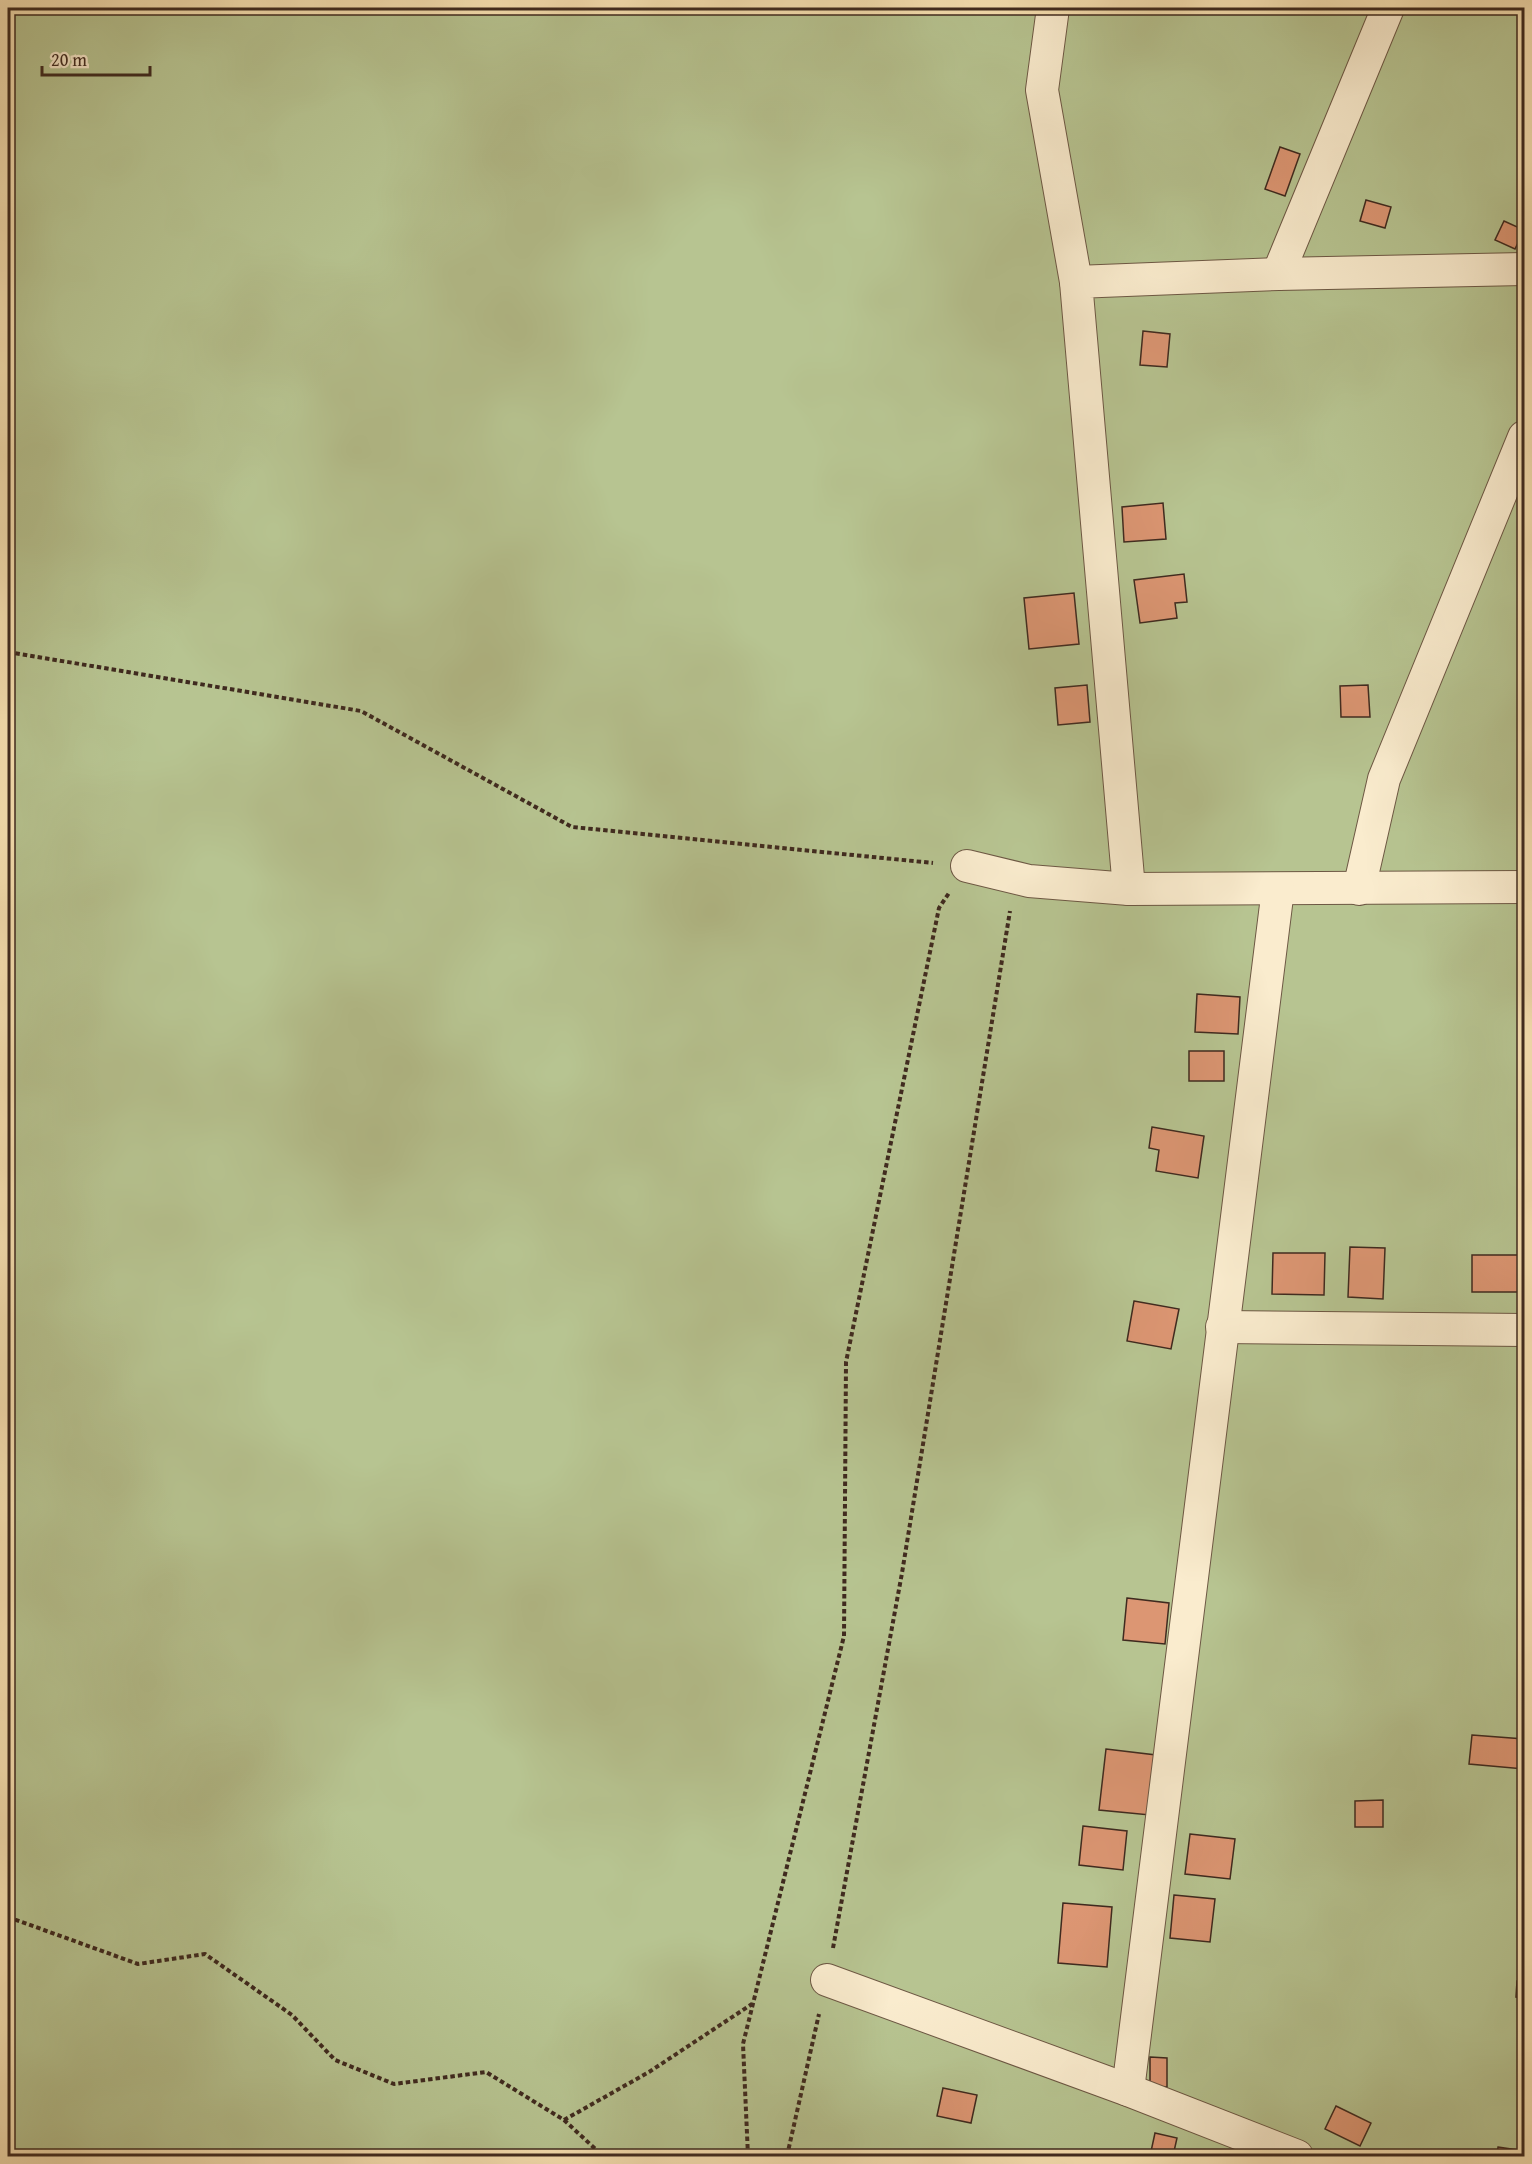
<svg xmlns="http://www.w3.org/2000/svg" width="1532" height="2164" viewBox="0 0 1532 2164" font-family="'Gentium Book Plus',serif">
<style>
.green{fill:#b7c491;stroke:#7b7758;stroke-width:1.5}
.building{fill:#dc9673;stroke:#3f2a1f;stroke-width:1.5}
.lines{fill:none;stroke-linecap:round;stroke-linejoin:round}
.minor-casing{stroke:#6d5844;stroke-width:34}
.path{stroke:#3f2a1f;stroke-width:4;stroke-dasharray:4.5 3;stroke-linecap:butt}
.minor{stroke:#faecce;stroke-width:32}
</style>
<rect width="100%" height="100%" fill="#f8e2b3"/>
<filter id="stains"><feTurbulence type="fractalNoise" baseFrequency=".00333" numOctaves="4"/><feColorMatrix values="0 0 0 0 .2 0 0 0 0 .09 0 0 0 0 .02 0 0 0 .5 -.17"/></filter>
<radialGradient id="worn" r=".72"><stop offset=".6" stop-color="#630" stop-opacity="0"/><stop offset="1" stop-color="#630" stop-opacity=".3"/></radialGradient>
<!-- green -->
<rect class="green" x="8" y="8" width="1516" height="2148"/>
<!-- building -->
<g class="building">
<polygon points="1280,147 1300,154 1285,196 1265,189"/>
<polygon points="1366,200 1391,207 1385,228 1360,221"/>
<polygon points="1504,221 1524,230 1515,249 1495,240"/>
<polygon points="1143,331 1170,334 1167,367 1140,365"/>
<polygon points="1163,503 1166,539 1124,542 1122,507"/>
<polygon points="1184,574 1187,602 1175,603 1177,618 1140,623 1134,580"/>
<polygon points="1074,593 1079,644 1029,649 1024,598"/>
<polygon points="1087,685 1090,722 1058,725 1055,688"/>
<polygon points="1368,685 1370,717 1341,717 1340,686"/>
<polygon points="1522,919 1524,919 1524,957 1518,957"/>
<polygon points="1197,994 1240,997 1238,1034 1195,1032"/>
<rect x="1189" y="1051" width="35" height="30"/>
<polygon points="1152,1127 1204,1136 1198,1178 1156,1171 1159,1150 1149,1148"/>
<polygon points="1350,1247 1385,1248 1383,1299 1348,1297"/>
<polygon points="1273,1253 1325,1253 1324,1295 1272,1294"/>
<polygon points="1472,1255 1524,1255 1523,1292 1472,1292"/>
<polygon points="1134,1301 1179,1309 1171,1349 1127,1341"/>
<polygon points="1127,1598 1169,1603 1165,1644 1123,1640"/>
<polygon points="1472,1735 1524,1739 1524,1769 1469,1764"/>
<polygon points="1106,1749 1156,1755 1150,1815 1099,1810"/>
<rect x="1519" y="1783" width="5" height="23"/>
<polygon points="1383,1800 1383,1827 1355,1827 1355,1801"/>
<polygon points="1083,1826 1127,1831 1123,1870 1079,1865"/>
<polygon points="1190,1834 1235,1839 1230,1879 1185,1874"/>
<polygon points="1174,1895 1215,1899 1210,1942 1170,1938"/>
<polygon points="1063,1903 1112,1907 1107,1967 1058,1963"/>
<polygon points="1517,1981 1524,1982 1524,1998 1516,1997"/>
<polygon points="1150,2057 1167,2058 1167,2087 1150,2086"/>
<polygon points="943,2088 977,2095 971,2123 937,2116"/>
<polygon points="1336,2106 1371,2123 1360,2146 1325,2129"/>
<polygon points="1155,2133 1177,2138 1173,2156 1150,2156"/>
<polygon points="1498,2147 1524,2151 1524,2156 1497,2156"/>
</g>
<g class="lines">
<!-- minor casing -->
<g class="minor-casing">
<g id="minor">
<polyline points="1053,8 1042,90 1076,282"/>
<polyline points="1278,274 1388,8"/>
<polyline points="967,866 1029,881 1129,889 1524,887"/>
<polyline points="1129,889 1076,282 1278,274 1524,269"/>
<polyline points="1359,889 1384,779 1524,437"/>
<polyline points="1222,1327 1524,1330"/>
<polyline points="827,1980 1128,2090 1297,2156"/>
<polyline points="1128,2090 1278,889"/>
</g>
</g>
<!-- path -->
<g class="path">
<polyline points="8,652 361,711 572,827 933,863"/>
<polyline points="8,1917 138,1964 205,1954 292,2015 335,2060 394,2084 486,2072 564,2120 649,2072 752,2004"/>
<polyline points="833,1948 902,1573 1010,911"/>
<polyline points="564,2120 603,2156"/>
<polyline points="748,2156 743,2044 844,1636 846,1362 939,908 949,893"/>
<polyline points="787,2156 819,2014"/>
</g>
<!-- minor -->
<use href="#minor" class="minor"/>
</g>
<!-- margin -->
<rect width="1532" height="2164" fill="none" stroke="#f8e2b3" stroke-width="30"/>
<rect x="9" y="9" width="1514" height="2146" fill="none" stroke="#3f2a1f" stroke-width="3"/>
<rect x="15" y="15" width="1502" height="2134" fill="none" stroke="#3f2a1f" stroke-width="1.5"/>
<!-- scale -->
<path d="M42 66v9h108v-9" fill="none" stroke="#3f2a1f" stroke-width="3"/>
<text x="51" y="66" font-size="18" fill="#3f2a1f" stroke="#faecce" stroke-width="4.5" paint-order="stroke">20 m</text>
<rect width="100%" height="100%" filter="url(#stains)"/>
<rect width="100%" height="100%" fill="url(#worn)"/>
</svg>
